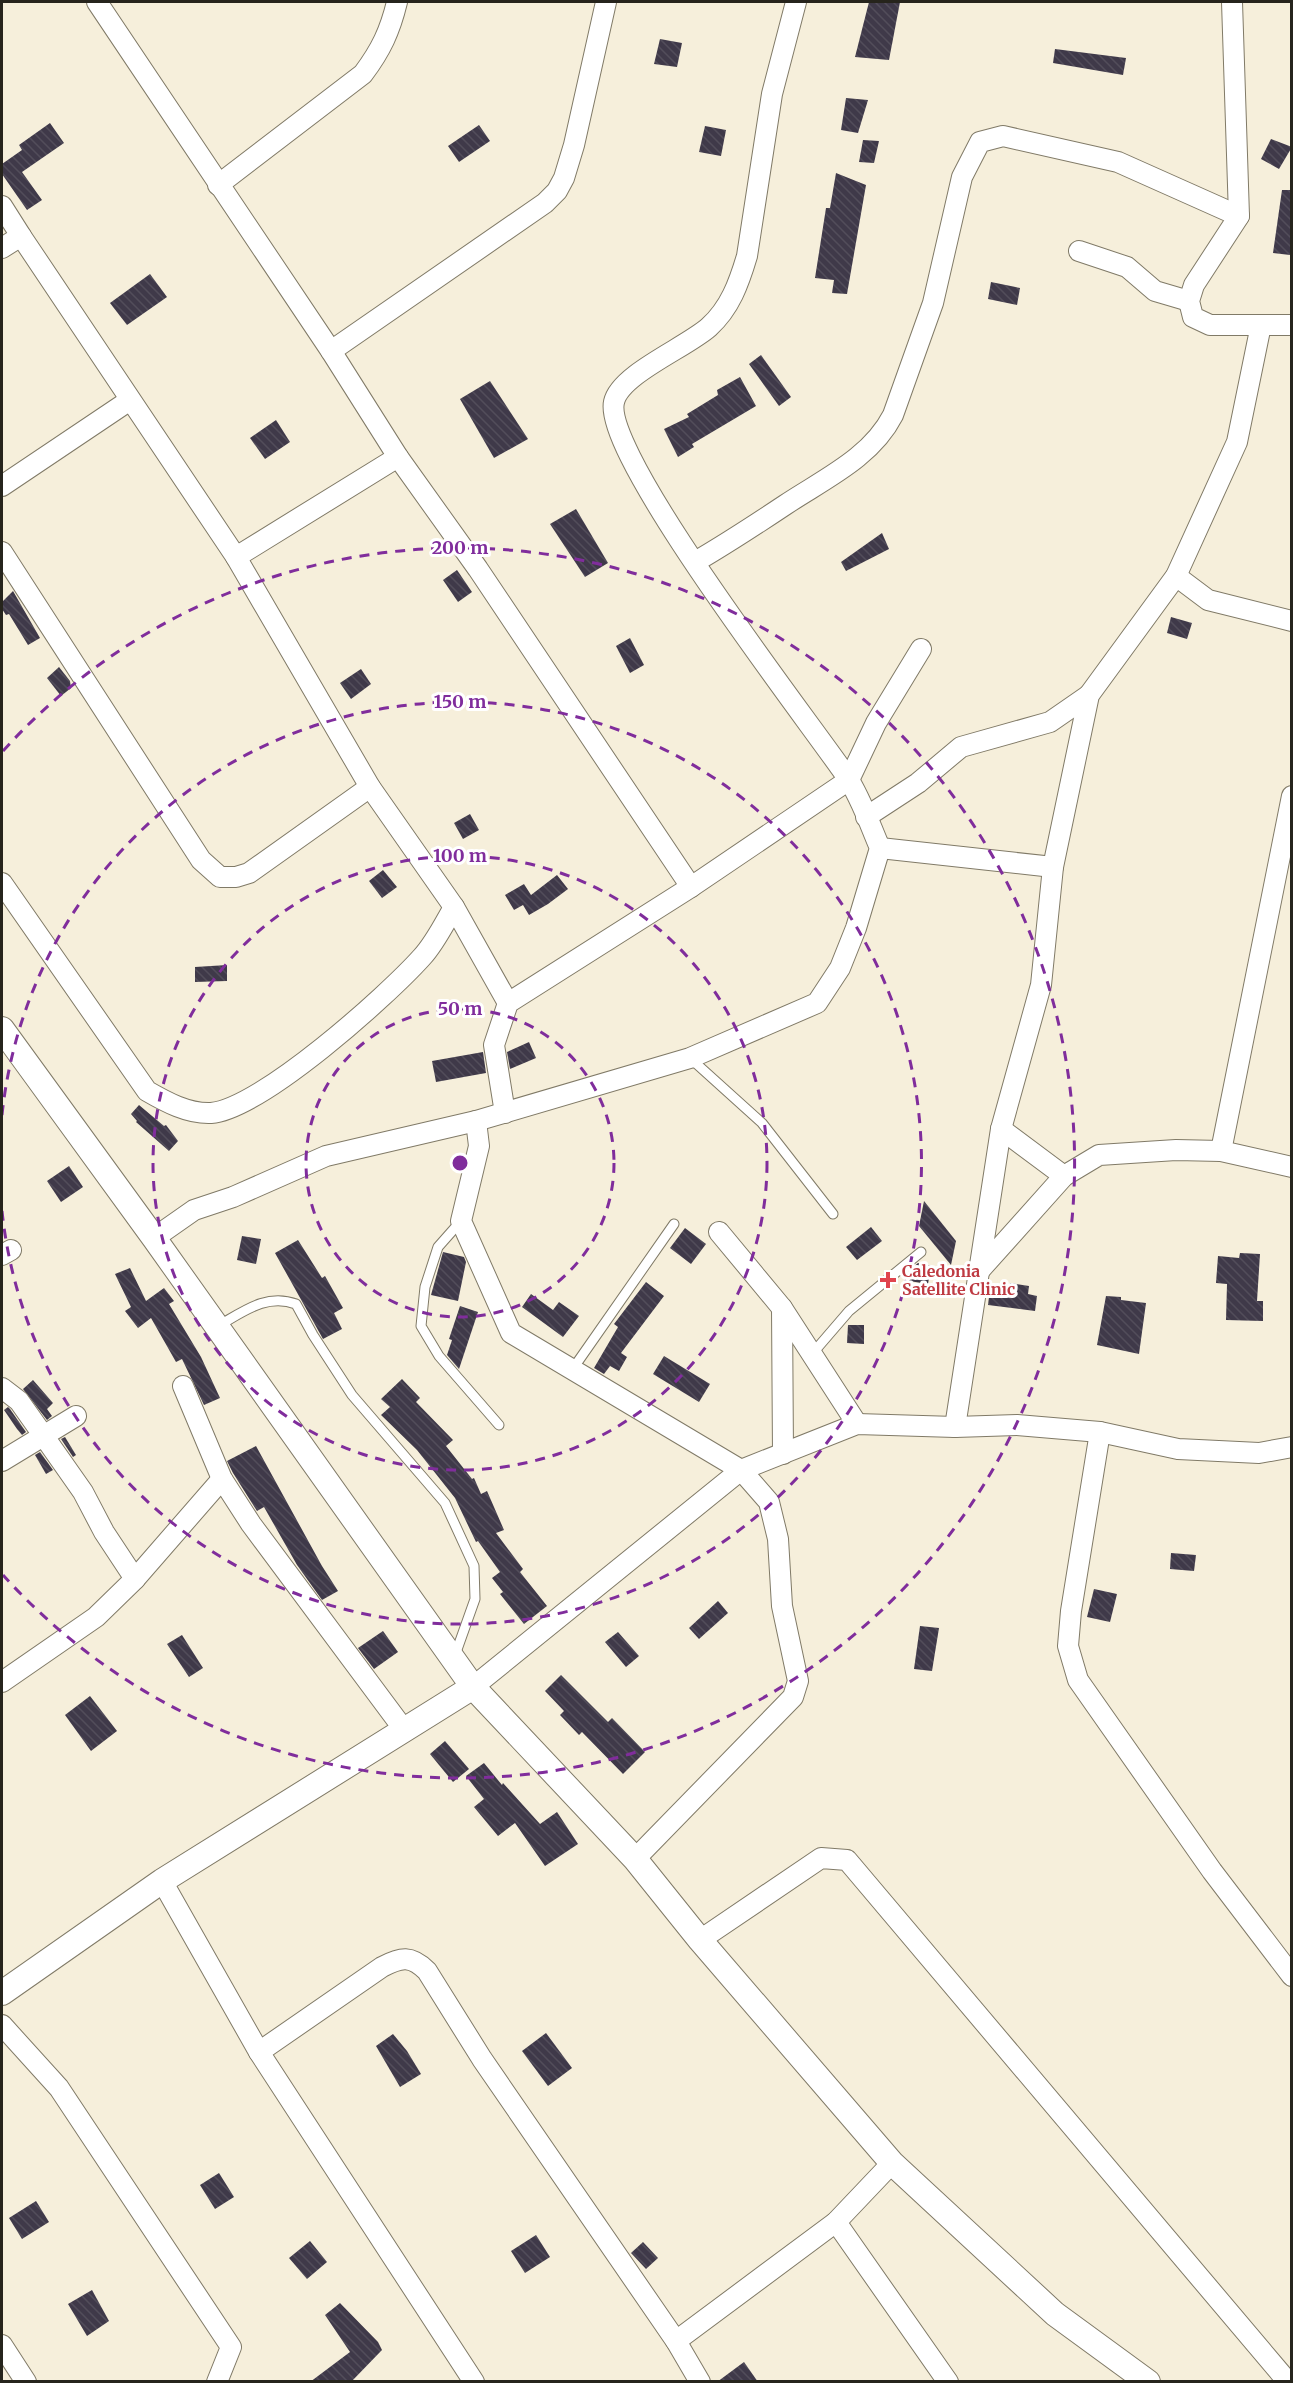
<svg xmlns="http://www.w3.org/2000/svg" width="1293" height="2383" viewBox="0 0 1293 2383" font-family="Merriweather,serif">
<style>
.building{fill:url(#building-back-hatch)}
.lines{fill:none;stroke-linecap:round;stroke-linejoin:round}
.service-casing{stroke:#807a67;stroke-width:11}
.minor-casing{stroke:#807a67;stroke-width:22}
.tertiary-casing{stroke:#807a67;stroke-width:26}
.service{stroke:#fff;stroke-width:9}
.minor{stroke:#fff;stroke-width:20}
.tertiary{stroke:#fff;stroke-width:24}
.ring{fill:none;stroke:#802d9c;stroke-width:3;stroke-dasharray:10 8}
.health-dot{fill:#e0444e;stroke:#fff;stroke-width:2}
.labels{text-anchor:middle;dominant-baseline:central;stroke-width:6;stroke-linejoin:round;paint-order:stroke}
.health-label{font-size:16px;font-weight:bold;fill:#be3a42;stroke:#fff;text-anchor:start}
.centre{fill:#802d9c;stroke:#fff;stroke-width:3}
.ring-label{font-size:18px;text-anchor:middle;font-weight:bold;fill:#802d9c;stroke:#fff;stroke-width:6;stroke-linejoin:round;paint-order:stroke}
</style>
<defs>
<pattern id="building-back-hatch" width="6" height="6" patternUnits="userSpaceOnUse" patternTransform="scale(1.5)"><rect width="6" height="6" fill="#3f3949"/><path d="M-1 5l2 2M0 0l6 6M5-1l2 2" fill="none" stroke="#524d5a"/></pattern>
</defs>
<rect width="100%" height="100%" fill="#f6efdb"/>
<!-- building -->
<g class="building">
<polygon points="869,2 900,2 889,60 855,57"/>
<polygon points="660,39 682,43 677,67 654,64"/>
<polygon points="1055,49 1126,58 1123,75 1053,63"/>
<polygon points="846,98 868,100 858,133 841,130"/>
<polygon points="50,123 64,143 22,172 42,200 27,210 2,174 2,164 22,150 19,145"/>
<polygon points="479,125 490,141 459,162 448,146"/>
<polygon points="705,126 726,130 721,156 699,152"/>
<polygon points="1271,139 1292,147 1279,169 1261,159"/>
<polygon points="863,140 879,141 874,163 859,162"/>
<polygon points="836,173 866,185 847,294 832,293 834,280 815,278 826,208 830,208"/>
<polygon points="1282,190 1292,190 1290,255 1273,253"/>
<polygon points="150,274 167,297 127,325 110,303"/>
<polygon points="991,282 1020,288 1017,305 988,299"/>
<polygon points="761,355 791,397 779,406 749,364"/>
<polygon points="740,377 756,406 692,444 694,447 678,457 664,429 689,417 687,414 718,395 717,390"/>
<polygon points="490,381 528,439 494,458 460,399"/>
<polygon points="276,420 290,442 265,459 250,438"/>
<polygon points="576,509 608,563 585,577 550,524"/>
<polygon points="882,533 889,549 846,571 841,562"/>
<polygon points="457,570 472,592 458,602 443,580"/>
<polygon points="13,591 40,638 28,645 9,614 6,615 2,609 2,602"/>
<polygon points="1171,617 1192,623 1187,639 1167,633"/>
<polygon points="630,638 644,665 630,673 616,646"/>
<polygon points="59,667 70,681 71,688 61,696 47,678"/>
<polygon points="361,669 371,684 351,699 340,683"/>
<polygon points="470,814 479,830 463,839 454,823"/>
<polygon points="383,870 397,887 382,898 369,881"/>
<polygon points="557,875 568,889 548,904 529,915 523,905 514,910 505,895 524,884 531,895"/>
<polygon points="227,965 227,981 195,982 195,967"/>
<polygon points="529,1042 536,1058 510,1069 507,1052"/>
<polygon points="483,1052 486,1073 436,1082 432,1061"/>
<polygon points="139,1105 164,1126 166,1125 178,1141 169,1151 136,1122 137,1121 131,1114"/>
<polygon points="69,1166 83,1187 61,1202 47,1181"/>
<polygon points="924,1201 956,1241 951,1265 919,1226"/>
<polygon points="871,1227 882,1241 857,1260 846,1247"/>
<polygon points="685,1228 706,1244 691,1264 670,1248"/>
<polygon points="242,1236 261,1239 256,1264 237,1260"/>
<polygon points="298,1240 322,1278 325,1276 343,1308 334,1313 342,1329 323,1339 275,1253"/>
<polygon points="443,1252 464,1257 466,1262 458,1301 431,1295"/>
<polygon points="1240,1253 1260,1254 1257,1301 1263,1301 1263,1321 1226,1320 1227,1284 1216,1283 1218,1256 1239,1258"/>
<polygon points="918,1263 931,1266 928,1284 909,1281 911,1269"/>
<polygon points="130,1268 146,1301 164,1288 174,1301 169,1304 201,1357 220,1398 204,1405 182,1359 176,1362 151,1318 138,1328 125,1311 131,1307 115,1274"/>
<polygon points="646,1282 664,1296 621,1353 627,1357 619,1371 610,1366 604,1374 594,1368 618,1327 614,1324"/>
<polygon points="1010,1283 1029,1286 1028,1294 1037,1296 1035,1311 988,1305 990,1289 1009,1292"/>
<polygon points="531,1294 553,1310 559,1302 579,1316 563,1337 522,1307"/>
<polygon points="1106,1296 1121,1297 1121,1300 1146,1303 1139,1354 1097,1345"/>
<polygon points="460,1306 478,1312 459,1369 447,1355 452,1340 449,1339"/>
<polygon points="848,1325 864,1325 864,1344 847,1343"/>
<polygon points="664,1356 710,1384 699,1402 653,1374"/>
<polygon points="402,1379 420,1398 416,1402 453,1440 446,1446 472,1479 474,1478 481,1494 487,1491 504,1530 496,1533 523,1569 520,1572 547,1606 524,1624 500,1594 503,1592 492,1578 500,1572 478,1541 476,1542 455,1498 417,1450 381,1415 390,1407 381,1399"/>
<polygon points="33,1380 53,1403 47,1409 52,1416 47,1420 23,1389"/>
<polygon points="8,1407 10,1409 26,1432 22,1435 17,1429 4,1410"/>
<polygon points="65,1437 76,1455 73,1457 61,1439"/>
<polygon points="256,1446 322,1566 338,1591 322,1600 297,1565 264,1507 257,1511 233,1473 227,1461"/>
<polygon points="40,1452 53,1470 46,1474 35,1455"/>
<polygon points="1171,1553 1196,1555 1194,1571 1170,1569"/>
<polygon points="1094,1589 1117,1594 1110,1622 1087,1617"/>
<polygon points="718,1601 728,1613 699,1639 689,1628"/>
<polygon points="920,1626 939,1628 932,1671 914,1669"/>
<polygon points="383,1631 398,1652 374,1669 358,1648"/>
<polygon points="618,1632 639,1656 626,1667 605,1642"/>
<polygon points="182,1635 203,1668 189,1677 167,1644"/>
<polygon points="561,1675 608,1722 612,1718 645,1752 623,1774 582,1732 579,1735 560,1715 564,1711 545,1691"/>
<polygon points="90,1696 117,1731 91,1751 65,1715"/>
<polygon points="445,1741 469,1769 453,1782 430,1754"/>
<polygon points="484,1763 502,1785 503,1783 540,1824 557,1812 578,1844 545,1866 515,1823 498,1836 474,1807 484,1799 466,1776"/>
<polygon points="546,2033 572,2068 548,2086 522,2051"/>
<polygon points="393,2034 407,2051 421,2074 400,2087 376,2046"/>
<polygon points="219,2173 234,2197 215,2209 200,2185"/>
<polygon points="36,2201 49,2222 22,2239 9,2218"/>
<polygon points="536,2235 550,2257 525,2273 511,2251"/>
<polygon points="310,2241 327,2262 307,2279 289,2258"/>
<polygon points="643,2242 658,2258 646,2269 631,2253"/>
<polygon points="92,2290 109,2321 87,2336 68,2304"/>
<polygon points="340,2303 378,2342 382,2350 351,2382 310,2382 350,2352 325,2315"/>
<polygon points="744,2362 758,2382 717,2382"/>
</g>
<g class="lines">
<!-- service casing -->
<g class="service-casing">
<g id="service">
<polyline points="690,1058 762,1123 833,1214"/>
<polyline points="461,1221 438,1247 425,1287 421,1326 439,1356 499,1425"/>
<path d="M 218,1326 C 243,1312 266,1293 296,1304 L 313,1335 L 352,1395 L 445,1503 L 474,1566 L 475,1599 L 454,1658"/>
<polyline points="812,1354 849,1311 921,1252"/>
<polyline points="572,1370 674,1224"/>
</g>
</g>
<!-- minor casing -->
<g class="minor-casing">
<g id="minor">
<polyline points="97,2 331,351 398,457 478,569 691,887"/>
<polyline points="1232,2 1239,216 1194,285 1189,301 1193,317 1210,325 1292,325"/>
<path d="M 218,185 L 363,74 C 381,50 390,31 397,2"/>
<polyline points="2,206 21,236"/>
<polyline points="2,248 21,236 236,557 370,787 454,907 508,1003"/>
<polyline points="1079,251 1127,267 1155,291 1189,301"/>
<polyline points="331,351 545,203 557,191 564,178 574,145 606,2"/>
<polyline points="2,486 130,400"/>
<polyline points="2,552 201,860 220,877 236,877 249,873 370,787"/>
<polyline points="236,557 398,457"/>
<path d="M 695,562 C 726,544 755,525 785,505 C 824,479 871,458 893,415 L 933,303 L 962,177 L 980,142 L 1003,136 L 1118,162 L 1239,216"/>
<polyline points="1176,576 1208,600 1292,621"/>
<polyline points="866,817 918,783 961,747 1050,722 1089,695"/>
<polyline points="880,848 1053,867"/>
<path d="M 2,883 L 147,1091 C 166,1102 188,1114 211,1113 C 261,1109 387,996 422,957 C 435,943 444,924 454,907"/>
<polyline points="505,1113 494,1045 508,1003 691,887 849,780 876,723 921,649"/>
<polyline points="476,1121 479,1146 461,1221 511,1333 741,1470 769,1502 778,1539 782,1606 798,1681 793,1697 635,1859"/>
<polyline points="1001,1129 1064,1176"/>
<polyline points="1221,1151 1292,796"/>
<polyline points="719,1232 782,1308 783,1454"/>
<path d="M 154,1238 L 194,1210 L 233,1197 L 326,1156 L 476,1121 L 690,1058 L 817,1003 L 840,968 L 856,928 L 880,848 C 870,825 861,798 847,777 C 808,720 602,455 614,402 C 620,374 687,347 709,327 C 730,308 739,283 747,256 L 772,94 L 796,2"/>
<polyline points="2,1255 11,1250"/>
<polyline points="979,1271 1064,1176 1099,1155 1176,1150 1221,1151 1292,1167"/>
<polyline points="782,1308 857,1424"/>
<polyline points="183,1386 222,1479 251,1524 405,1731"/>
<polyline points="2,1388 19,1401 43,1435 83,1492 104,1532 135,1579"/>
<polyline points="955,1427 1001,1129 1041,985 1053,867 1089,695 1176,576 1237,442 1261,325"/>
<polyline points="1100,1432 1071,1611 1068,1646 1078,1680 1212,1871 1292,1976"/>
<polyline points="2,1461 76,1416"/>
<polyline points="2,1682 96,1617 135,1579 222,1479"/>
<polyline points="473,1687 741,1470 857,1424 955,1427 1017,1425 1100,1432 1178,1449 1259,1453 1292,1447"/>
<polyline points="162,1881 259,2052 474,2382"/>
<polyline points="700,1940 821,1858 847,1860 1288,2382"/>
<polyline points="2,2025 59,2088 231,2347 217,2382"/>
<path d="M 259,2052 L 382,1967 C 401,1957 411,1955 427,1971 L 482,2059 L 676,2341 L 700,2382"/>
<polyline points="836,2222 948,2382"/>
<polyline points="676,2341 836,2222 892,2163"/>
<polyline points="2,2345 26,2382"/>
</g>
</g>
<!-- tertiary casing -->
<g class="tertiary-casing">
<g id="tertiary">
<polyline points="2,1029 154,1238 473,1687 635,1859 700,1940 892,2163 1055,2314 1148,2382"/>
<polyline points="2,1993 162,1881 473,1687"/>
</g>
</g>
<!-- service -->
<use href="#service" class="service"/>
<!-- minor -->
<use href="#minor" class="minor"/>
<!-- tertiary -->
<use href="#tertiary" class="tertiary"/>
</g>
<!-- distance rings -->
<g class="ring">
<circle cx="460" cy="1163" r="154"/>
<circle cx="460" cy="1163" r="307"/>
<path d="M2 1115A461 461 0 1 1 2 1211"/>
<path d="M3 751A615 615 0 1 1 3 1575"/>
</g>
<!-- markers -->
<path class="health-dot" d="M885 1271h6v6h6v6h-6v6h-6v-6h-6v-6h6z"/>
<g class="labels">
<!-- health labels -->
<g class="health-label">
<text x="902" y="1271">Caledonia<tspan x="902" dy="18">Satellite Clinic</tspan></text>
</g>
</g>
<circle cx="460" cy="1163" r="9" class="centre"/>
<g class="ring-label">
<text x="460" y="554">200 m</text>
<text x="460" y="708">150 m</text>
<text x="460" y="862">100 m</text>
<text x="460" y="1015">50 m</text>
</g>
<!-- border -->
<rect width="1293" height="2383" fill="none" stroke="#26241c" stroke-width="6"/>
</svg>
